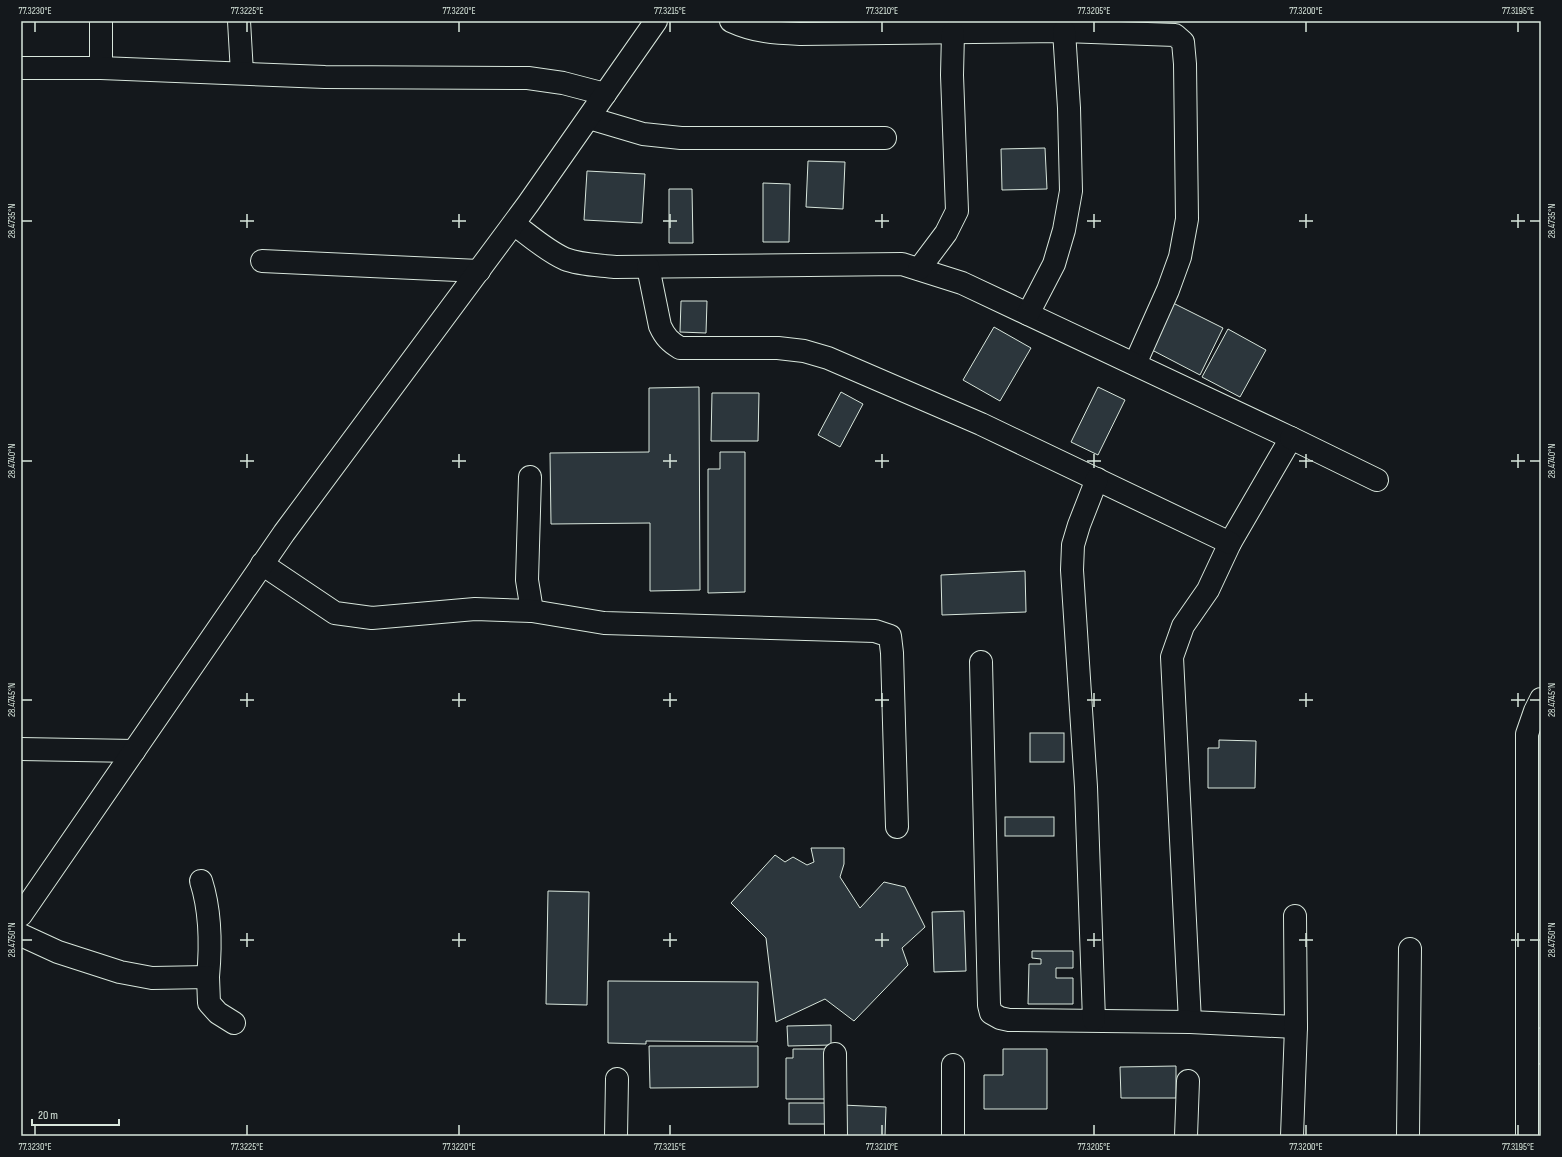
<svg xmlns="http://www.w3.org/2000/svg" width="1562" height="1157" viewBox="0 0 1562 1157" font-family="'Sofia Sans Condensed',sans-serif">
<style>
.building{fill:#2c363c;stroke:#d8e6dc}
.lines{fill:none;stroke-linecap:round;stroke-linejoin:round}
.minor-casing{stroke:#d8e6dc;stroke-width:24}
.minor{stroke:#14181c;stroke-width:22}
.ticks{fill:none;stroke:#d8e6dc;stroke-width:1.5}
.neatline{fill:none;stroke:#d8e6dc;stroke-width:1.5}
.ticks-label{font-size:10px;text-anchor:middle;fill:#d8e6dc}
</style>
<rect width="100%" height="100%" fill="#14181c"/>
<!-- building -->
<g class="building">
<polygon points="1045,148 1047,189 1002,190 1001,149"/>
<polygon points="808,161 845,162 843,209 806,207"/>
<polygon points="587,171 645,174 642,223 584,220"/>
<polygon points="763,183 790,184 789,242 763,242"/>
<polygon points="669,189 692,189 693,243 669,243"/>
<polygon points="681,301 707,301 706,333 680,332"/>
<polygon points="1173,303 1223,328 1200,375 1152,350"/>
<polygon points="994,327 1031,348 1000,401 963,380"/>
<polygon points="1228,329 1266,350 1240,397 1202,377"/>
<polygon points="699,387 700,590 650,591 650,523 551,524 550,453 649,452 649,388"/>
<polygon points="1098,387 1125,400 1098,455 1071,442"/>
<polygon points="841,392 863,404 840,447 818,435"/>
<polygon points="712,393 759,393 758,441 711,441"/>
<polygon points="720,452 745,452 745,592 708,593 708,469 720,469"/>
<polygon points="1025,571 1026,612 942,615 941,575"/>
<rect x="1030" y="733" width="34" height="29"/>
<polygon points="1219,740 1256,741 1255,788 1208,788 1208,748 1219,748"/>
<rect x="1005" y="817" width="49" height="19"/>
<polygon points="811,848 844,848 844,864 840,877 860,908 884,882 905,887 925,927 902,948 908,965 854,1021 825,999 776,1022 766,938 731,903 775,855 785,862 793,857 807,865 814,862"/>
<polygon points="548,891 589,892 587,1005 546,1004"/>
<polygon points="964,911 966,971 934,972 932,912"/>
<polygon points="1032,951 1073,951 1073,968 1056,968 1056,978 1073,978 1073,1004 1028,1004 1029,964 1041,964 1041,959 1032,958"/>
<polygon points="608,981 758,982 757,1042 646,1041 646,1044 608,1043"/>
<polygon points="831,1025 831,1045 788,1046 787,1026"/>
<rect x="1527" y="1028" width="14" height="36"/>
<polygon points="649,1046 758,1046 758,1087 650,1088"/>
<polygon points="793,1049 827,1049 826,1099 786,1099 786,1058 793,1058"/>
<polygon points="1003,1049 1047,1049 1047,1109 984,1109 984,1075 1003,1075"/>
<polygon points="1176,1066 1176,1098 1121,1098 1120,1067"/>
<rect x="789" y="1103" width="38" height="21"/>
<polygon points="842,1105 886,1107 885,1136 842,1136"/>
</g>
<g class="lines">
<!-- minor casing -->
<g class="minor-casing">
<g id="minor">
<polyline points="101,21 101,68"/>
<polyline points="239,21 242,73"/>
<path d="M 731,21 C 755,32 775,33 800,34 L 1064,31 L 1175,35 L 1183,42 L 1185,64 L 1187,219 L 1180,257 L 1168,290 L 1135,364"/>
<polyline points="21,68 101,68 325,77 528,78 563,83 605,94"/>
<polyline points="589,118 643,134 681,138 885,138"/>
<path d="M 514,224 C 530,236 547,251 565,259 C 580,265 599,265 615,267 L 902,264 L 962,283 L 1291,438 L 1230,543 L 1208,590 L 1183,626 L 1172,657 L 1190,1022"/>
<polyline points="262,261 479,271"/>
<path d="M 648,267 L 660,326 C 665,337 670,342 680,348 L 778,348 L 804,351 L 828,358 L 981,424 L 1230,543"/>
<polyline points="919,269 946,233 957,211 952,75 953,33"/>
<polyline points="1028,314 1054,264 1064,230 1071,191 1069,108 1064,31"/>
<polyline points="1291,438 1377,480"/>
<polyline points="530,477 527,580 532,611"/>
<polyline points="262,564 335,613 372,618 475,609 532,611 604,623 875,631 890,636 892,653 897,827"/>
<polyline points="981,662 989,1005 991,1013 1000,1018 1009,1020 1190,1022 1296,1027"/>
<polyline points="21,749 134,751"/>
<path d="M 201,881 C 211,912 211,945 208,977"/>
<polyline points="21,915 284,533 528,204 656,21"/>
<polyline points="21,935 58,952 120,972 152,978 208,977 209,1003 218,1013 234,1023"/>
<polyline points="1094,1020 1086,787 1072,570 1073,545 1079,525 1097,479"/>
<polyline points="835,1054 836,1136"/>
<polyline points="953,1065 953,1136"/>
<polyline points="616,1136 617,1079"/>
<polyline points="1186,1136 1188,1081"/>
<polyline points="1292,1136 1296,1027 1295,916"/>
<polyline points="1408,1136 1410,949"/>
<polyline points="1527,1136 1527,734 1535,711 1541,699"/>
</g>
</g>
<!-- minor -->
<use href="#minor" class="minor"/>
</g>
<!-- ticks -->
<path class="ticks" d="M 35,22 L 35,32M 247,22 L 247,32M 459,22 L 459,32M 670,22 L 670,32M 882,22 L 882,32M 1094,22 L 1094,32M 1306,22 L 1306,32M 1518,22 L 1518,32M 247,214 L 247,228M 459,214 L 459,228M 670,214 L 670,228M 882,214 L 882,228M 1094,214 L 1094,228M 1306,214 L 1306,228M 1518,214 L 1518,228M 22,221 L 32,221M 240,221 L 254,221M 452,221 L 466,221M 663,221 L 677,221M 875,221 L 889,221M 1087,221 L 1101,221M 1299,221 L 1313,221M 1511,221 L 1525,221M 1530,221 L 1540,221M 247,454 L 247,468M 459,454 L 459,468M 670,454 L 670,468M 882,454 L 882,468M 1094,454 L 1094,468M 1306,454 L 1306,468M 1518,454 L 1518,468M 22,461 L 32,461M 240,461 L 254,461M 452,461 L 466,461M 663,461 L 677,461M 875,461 L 889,461M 1087,461 L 1101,461M 1299,461 L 1313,461M 1511,461 L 1525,461M 1530,461 L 1540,461M 247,693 L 247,707M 459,693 L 459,707M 670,693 L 670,707M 882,693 L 882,707M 1094,693 L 1094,707M 1306,693 L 1306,707M 1518,693 L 1518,707M 22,700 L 32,700M 240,700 L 254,700M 452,700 L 466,700M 663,700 L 677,700M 875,700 L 889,700M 1087,700 L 1101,700M 1299,700 L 1313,700M 1511,700 L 1525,700M 1530,700 L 1540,700M 247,933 L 247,947M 459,933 L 459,947M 670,933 L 670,947M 882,933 L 882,947M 1094,933 L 1094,947M 1306,933 L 1306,947M 1518,933 L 1518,947M 22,940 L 32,940M 240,940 L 254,940M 452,940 L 466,940M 663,940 L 677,940M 875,940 L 889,940M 1087,940 L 1101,940M 1299,940 L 1313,940M 1511,940 L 1525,940M 1530,940 L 1540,940M 35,1125 L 35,1135M 247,1125 L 247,1135M 459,1125 L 459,1135M 670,1125 L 670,1135M 882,1125 L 882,1135M 1094,1125 L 1094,1135M 1306,1125 L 1306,1135M 1518,1125 L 1518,1135"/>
<!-- border -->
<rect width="1562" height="1157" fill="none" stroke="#14181c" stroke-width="44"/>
<!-- scale -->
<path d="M32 1119v6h87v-6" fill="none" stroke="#d8e6dc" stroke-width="2"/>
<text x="38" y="1119" font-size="12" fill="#d8e6dc" stroke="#14181c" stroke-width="3" paint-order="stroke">20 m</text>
<rect x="22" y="22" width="1518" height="1113" class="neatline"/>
<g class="ticks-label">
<text x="35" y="14">77.3230°E</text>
<text x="247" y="14">77.3225°E</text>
<text x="459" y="14">77.3220°E</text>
<text x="670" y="14">77.3215°E</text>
<text x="882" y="14">77.3210°E</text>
<text x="1094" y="14">77.3205°E</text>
<text x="1306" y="14">77.3200°E</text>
<text x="1518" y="14">77.3195°E</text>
<text transform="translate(1551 221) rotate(-90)" y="4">28.4735°N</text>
<text transform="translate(11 221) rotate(-90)" y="4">28.4735°N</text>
<text transform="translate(1551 461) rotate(-90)" y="4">28.4740°N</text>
<text transform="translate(11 461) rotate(-90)" y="4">28.4740°N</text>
<text transform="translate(1551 700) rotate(-90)" y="4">28.4745°N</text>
<text transform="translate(11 700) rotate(-90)" y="4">28.4745°N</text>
<text transform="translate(1551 940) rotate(-90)" y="4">28.4750°N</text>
<text transform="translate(11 940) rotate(-90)" y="4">28.4750°N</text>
<text x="35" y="1150">77.3230°E</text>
<text x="247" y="1150">77.3225°E</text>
<text x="459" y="1150">77.3220°E</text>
<text x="670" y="1150">77.3215°E</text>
<text x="882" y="1150">77.3210°E</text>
<text x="1094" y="1150">77.3205°E</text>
<text x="1306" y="1150">77.3200°E</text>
<text x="1518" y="1150">77.3195°E</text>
</g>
</svg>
